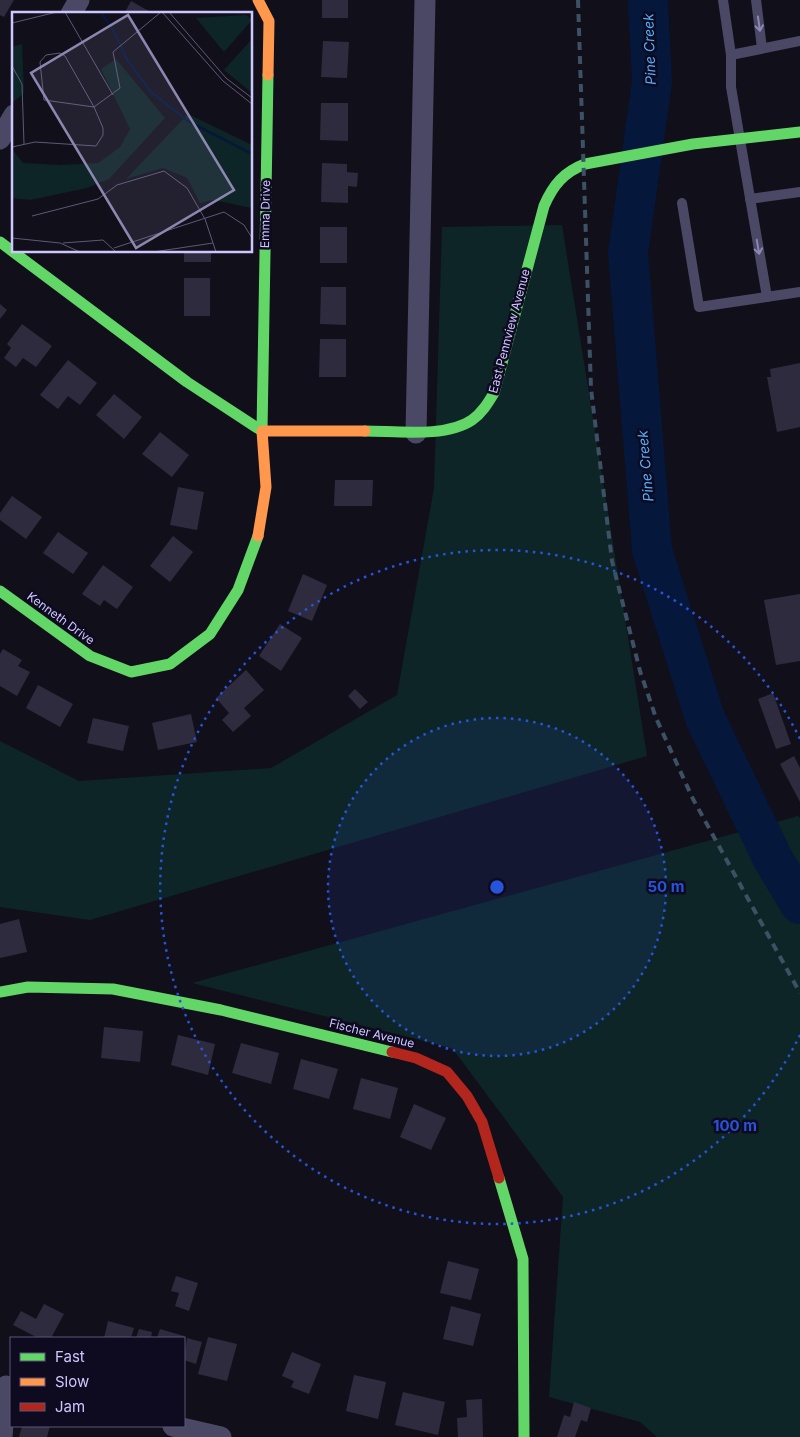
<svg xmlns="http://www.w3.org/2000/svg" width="800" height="1437" viewBox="0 0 800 1437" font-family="Inter,sans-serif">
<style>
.green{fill:#0d2526}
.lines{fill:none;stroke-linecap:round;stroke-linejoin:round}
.river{stroke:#05173b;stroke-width:40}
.building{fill:#2f2b3e}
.lane{stroke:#4a4864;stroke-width:10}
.street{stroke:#4a4864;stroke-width:21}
.fast{stroke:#63d668;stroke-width:11}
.slow{stroke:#ff974d;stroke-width:11}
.jam{stroke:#b3261e;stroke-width:11}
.rail{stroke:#3d5164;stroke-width:4;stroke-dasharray:8 6;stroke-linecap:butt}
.oneway{stroke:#8c88b2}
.ring{fill:none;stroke:#2654da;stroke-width:2.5;stroke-dasharray:2.5 5}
.labels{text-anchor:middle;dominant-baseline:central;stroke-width:5;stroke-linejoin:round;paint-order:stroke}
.street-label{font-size:12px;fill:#cec7ff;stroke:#0e0a1f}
.water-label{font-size:14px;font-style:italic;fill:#55afff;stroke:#0e0a1f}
.inset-river{fill:none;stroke:#05173b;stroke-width:2.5}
.inset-road{fill:none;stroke:#5d5976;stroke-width:1}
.view{fill:#8c87af;fill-opacity:0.15;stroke:#8c87af;stroke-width:2.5}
.inset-edge{fill:none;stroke:#cec7ff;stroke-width:2.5}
.centre{fill:#2654da;stroke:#0e0a1f;stroke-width:2.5}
.ring-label{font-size:15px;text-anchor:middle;font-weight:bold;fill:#2654da;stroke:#0e0a1f;stroke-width:5;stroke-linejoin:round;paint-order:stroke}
</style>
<rect width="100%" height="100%" fill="#110f1a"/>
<!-- green -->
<g class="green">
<polygon points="562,225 647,756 90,920 0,907 0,741 79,781 271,768 397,695 434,488 442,227"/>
<polygon points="798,816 800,818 800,1437 657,1437 640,1422 549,1397 563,1197 452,1048 192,983"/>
</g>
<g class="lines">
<!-- river -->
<polyline class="river" points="648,0 652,82 628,253 652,550 705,718 773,859 800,904"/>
</g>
<!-- building -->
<g class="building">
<polygon points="0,0 14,0 4,17 0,15"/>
<rect x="322" y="0" width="26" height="18"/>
<polygon points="131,1 154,14 124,14"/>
<polygon points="323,41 349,42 347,78 321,77"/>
<polygon points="321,103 348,103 348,141 320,140"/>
<polygon points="322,163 347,164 347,172 358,173 357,187 348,186 348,203 321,202"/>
<rect x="320" y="227" width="27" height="36"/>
<rect x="184" y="251" width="27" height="11"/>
<rect x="184" y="278" width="26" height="38"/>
<polygon points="321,287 346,287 346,325 320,324"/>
<polygon points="0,304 7,310 0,319"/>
<polygon points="22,324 52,346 36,367 23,358 16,367 4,358 11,348 7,344"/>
<polygon points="320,339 346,339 346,377 319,377"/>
<polygon points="68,360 97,383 80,405 68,396 58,409 40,395"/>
<polygon points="800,363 800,427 777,432 767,377 771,377 770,369"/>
<polygon points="114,394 142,417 124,439 96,415"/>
<polygon points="160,432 189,455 172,477 142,454"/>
<polygon points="335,480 373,480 372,506 334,506"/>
<polygon points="178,487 204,492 197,530 170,525"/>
<polygon points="12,496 42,517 26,539 0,520 0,513"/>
<polygon points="58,532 88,553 73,574 43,553"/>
<polygon points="173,536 193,552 170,582 150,566"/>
<polygon points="103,565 133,587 117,609 104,600 100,606 82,594"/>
<polygon points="303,574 327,585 312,621 288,611"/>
<polygon points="800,594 800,661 776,665 764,600"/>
<polygon points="280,624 302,638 281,671 259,656"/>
<polygon points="3,649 22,660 18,666 30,672 17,696 0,686 0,654"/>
<polygon points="246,670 264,690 244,708 251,716 233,732 222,720 229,713 216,698"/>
<polygon points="38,685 73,704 60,727 26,708"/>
<polygon points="355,689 368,702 360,709 348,696"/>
<polygon points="773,693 791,744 776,749 758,699"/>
<polygon points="191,714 197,742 158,750 152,723"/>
<polygon points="93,718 129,726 123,751 87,743"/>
<polygon points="794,756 800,768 800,802 780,764"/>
<polygon points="19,919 27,952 0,958 0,924"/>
<polygon points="104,1027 143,1031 140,1062 101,1058"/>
<polygon points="178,1035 215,1044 208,1075 171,1065"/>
<polygon points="241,1043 279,1053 271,1084 232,1073"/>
<polygon points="301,1059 338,1069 329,1099 293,1089"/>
<polygon points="361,1078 398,1088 390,1119 353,1109"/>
<polygon points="414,1104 446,1118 431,1150 400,1137"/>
<polygon points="448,1261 479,1269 471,1300 440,1293"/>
<polygon points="176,1276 198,1283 189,1311 175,1306 179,1293 171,1291"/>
<polygon points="44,1304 64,1314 51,1338 38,1338 13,1325 21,1311 36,1319"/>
<polygon points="451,1306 481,1314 473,1346 443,1339"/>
<polygon points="108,1321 134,1328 131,1338 104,1338"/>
<polygon points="139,1329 152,1332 151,1338 136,1338"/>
<polygon points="160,1329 184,1336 184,1338 157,1338"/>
<polygon points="208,1337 237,1344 227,1381 198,1374"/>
<polygon points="187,1338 202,1342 196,1364 184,1360"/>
<polygon points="292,1352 321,1364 309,1394 291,1387 294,1381 282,1376"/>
<polygon points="354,1375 386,1382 378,1419 346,1411"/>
<polygon points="403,1392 445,1402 438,1435 395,1425"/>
<polygon points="482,1399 483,1437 458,1437 457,1418 467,1417 466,1400"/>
<polygon points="574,1402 591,1408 587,1422 581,1420 575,1437 557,1437 564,1415 570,1417"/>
<polygon points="22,1426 50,1426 47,1437 19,1437"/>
</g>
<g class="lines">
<!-- lane -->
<g class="lane">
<polyline points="723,0 731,55 731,87 767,297"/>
<polyline points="756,0 762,48"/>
<polyline points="731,55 800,41"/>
<polyline points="750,199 800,192"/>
<polyline points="682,203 699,307 800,292"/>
</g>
<!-- street -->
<g class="street">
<polyline points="71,14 79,0"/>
<polyline points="0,139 14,115"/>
<polyline points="416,433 425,0"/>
<polyline points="173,1426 221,1437"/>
<polyline points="2,1437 6,1386"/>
</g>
<!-- fast -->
<g class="fast">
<polyline points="0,242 187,382 262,431 268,75"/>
<path d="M 365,431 C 396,431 446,438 472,420 C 482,413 488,403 494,393 L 544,206 C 553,185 564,172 585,164 L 693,144 L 800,132"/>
<polyline points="0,591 90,656 131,672 170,664 210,634 238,590 258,536"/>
<polyline points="0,992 28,987 113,989 221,1010 392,1052"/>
<polyline points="499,1178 523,1259 524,1437"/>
</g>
<!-- slow -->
<g class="slow">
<polyline points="258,0 269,21 268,75"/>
<polyline points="258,536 266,487 262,431 365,431"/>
</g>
<!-- jam -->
<polyline class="jam" points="392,1052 416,1058 447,1072 467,1096 482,1122 499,1178"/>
<!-- rail -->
<polyline class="rail" points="578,0 591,389 612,561 640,671 656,718 693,799 800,993"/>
</g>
<!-- one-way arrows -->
<defs><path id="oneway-shaft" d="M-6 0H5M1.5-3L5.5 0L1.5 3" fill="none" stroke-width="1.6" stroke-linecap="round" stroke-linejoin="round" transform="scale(1.25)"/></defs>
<g class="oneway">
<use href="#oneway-shaft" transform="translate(759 24) rotate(82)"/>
<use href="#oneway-shaft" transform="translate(758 247) rotate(80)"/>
</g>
<!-- distance rings -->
<circle cx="497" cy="887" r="169" fill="#2654da" fill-opacity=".12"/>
<g class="ring">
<circle cx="497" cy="887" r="169"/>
<path d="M800 1035A337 337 0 1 1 800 739"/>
</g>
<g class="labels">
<!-- street labels -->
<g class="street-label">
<text transform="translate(265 214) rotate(-89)">Emma Drive</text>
<text transform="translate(509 331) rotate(-75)">East Pennview Avenue</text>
<text transform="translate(61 618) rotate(36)">Kenneth Drive</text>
<text transform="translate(372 1033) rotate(14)">Fischer Avenue</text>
</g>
<!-- water labels -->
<g class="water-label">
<text transform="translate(649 49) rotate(-92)">Pine Creek</text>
<text transform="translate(645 466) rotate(-95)">Pine Creek</text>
</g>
</g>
<!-- overview -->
<g transform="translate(12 12)">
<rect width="240" height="240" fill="#110f1a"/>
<path d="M 234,3 L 240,8 L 212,40 L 184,6 ZM 240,27 L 240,81 L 212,58 ZM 10,32 L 12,81 L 0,91 L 0,35 ZM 104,47 L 153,106 L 97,167 L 75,176 L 18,188 L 0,186 L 0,137 L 11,151 L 48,153 L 86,151 L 108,135 L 118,117 L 89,57 ZM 176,102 L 240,133 L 240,196 L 201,188 L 188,191 L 175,166 L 151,156 L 114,167 Z" fill="#0d2526"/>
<path class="inset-river" d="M 89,0 L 104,23 L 114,46 L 139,80 L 176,109 L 240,142"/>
<path class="inset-road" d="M 53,0 L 101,83M 150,0 L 211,69 L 240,92M 157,0 L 214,66 L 240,86M 0,11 L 45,0M 48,41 L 53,44 L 82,95 L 32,88 L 28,50 L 34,43 ZM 0,54 L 10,72 L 12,132M 0,135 L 23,130 L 84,134 L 91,123 L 91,116 L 82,95 L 108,76 L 101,40 L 149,0M 20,204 L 86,187 L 105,173 L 152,159 L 175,176 L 193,207 L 204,240M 0,226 L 48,231 L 68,240M 51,231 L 91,228 L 104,240M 102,236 L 212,200 L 232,213 L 240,226M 141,240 L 201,231"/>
<path class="view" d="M 116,3 L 222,178 L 124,236 L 19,61 Z"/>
<rect width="240" height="240" class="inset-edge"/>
</g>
<circle cx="497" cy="887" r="8" class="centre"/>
<g class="ring-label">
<text x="666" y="892">50 m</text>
<text x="735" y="1131">100 m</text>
</g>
<!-- legend -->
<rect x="10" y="1337" width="175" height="90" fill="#0e0a1f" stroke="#5b5679"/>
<rect x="20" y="1353" width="25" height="8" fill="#63d668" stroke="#5b5679"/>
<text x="55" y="1362" font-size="15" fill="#cec7ff">Fast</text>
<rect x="20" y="1378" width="25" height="8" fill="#ff974d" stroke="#5b5679"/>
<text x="55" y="1387" font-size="15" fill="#cec7ff">Slow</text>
<rect x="20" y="1403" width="25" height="8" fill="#b3261e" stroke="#5b5679"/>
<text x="55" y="1412" font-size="15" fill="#cec7ff">Jam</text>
</svg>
